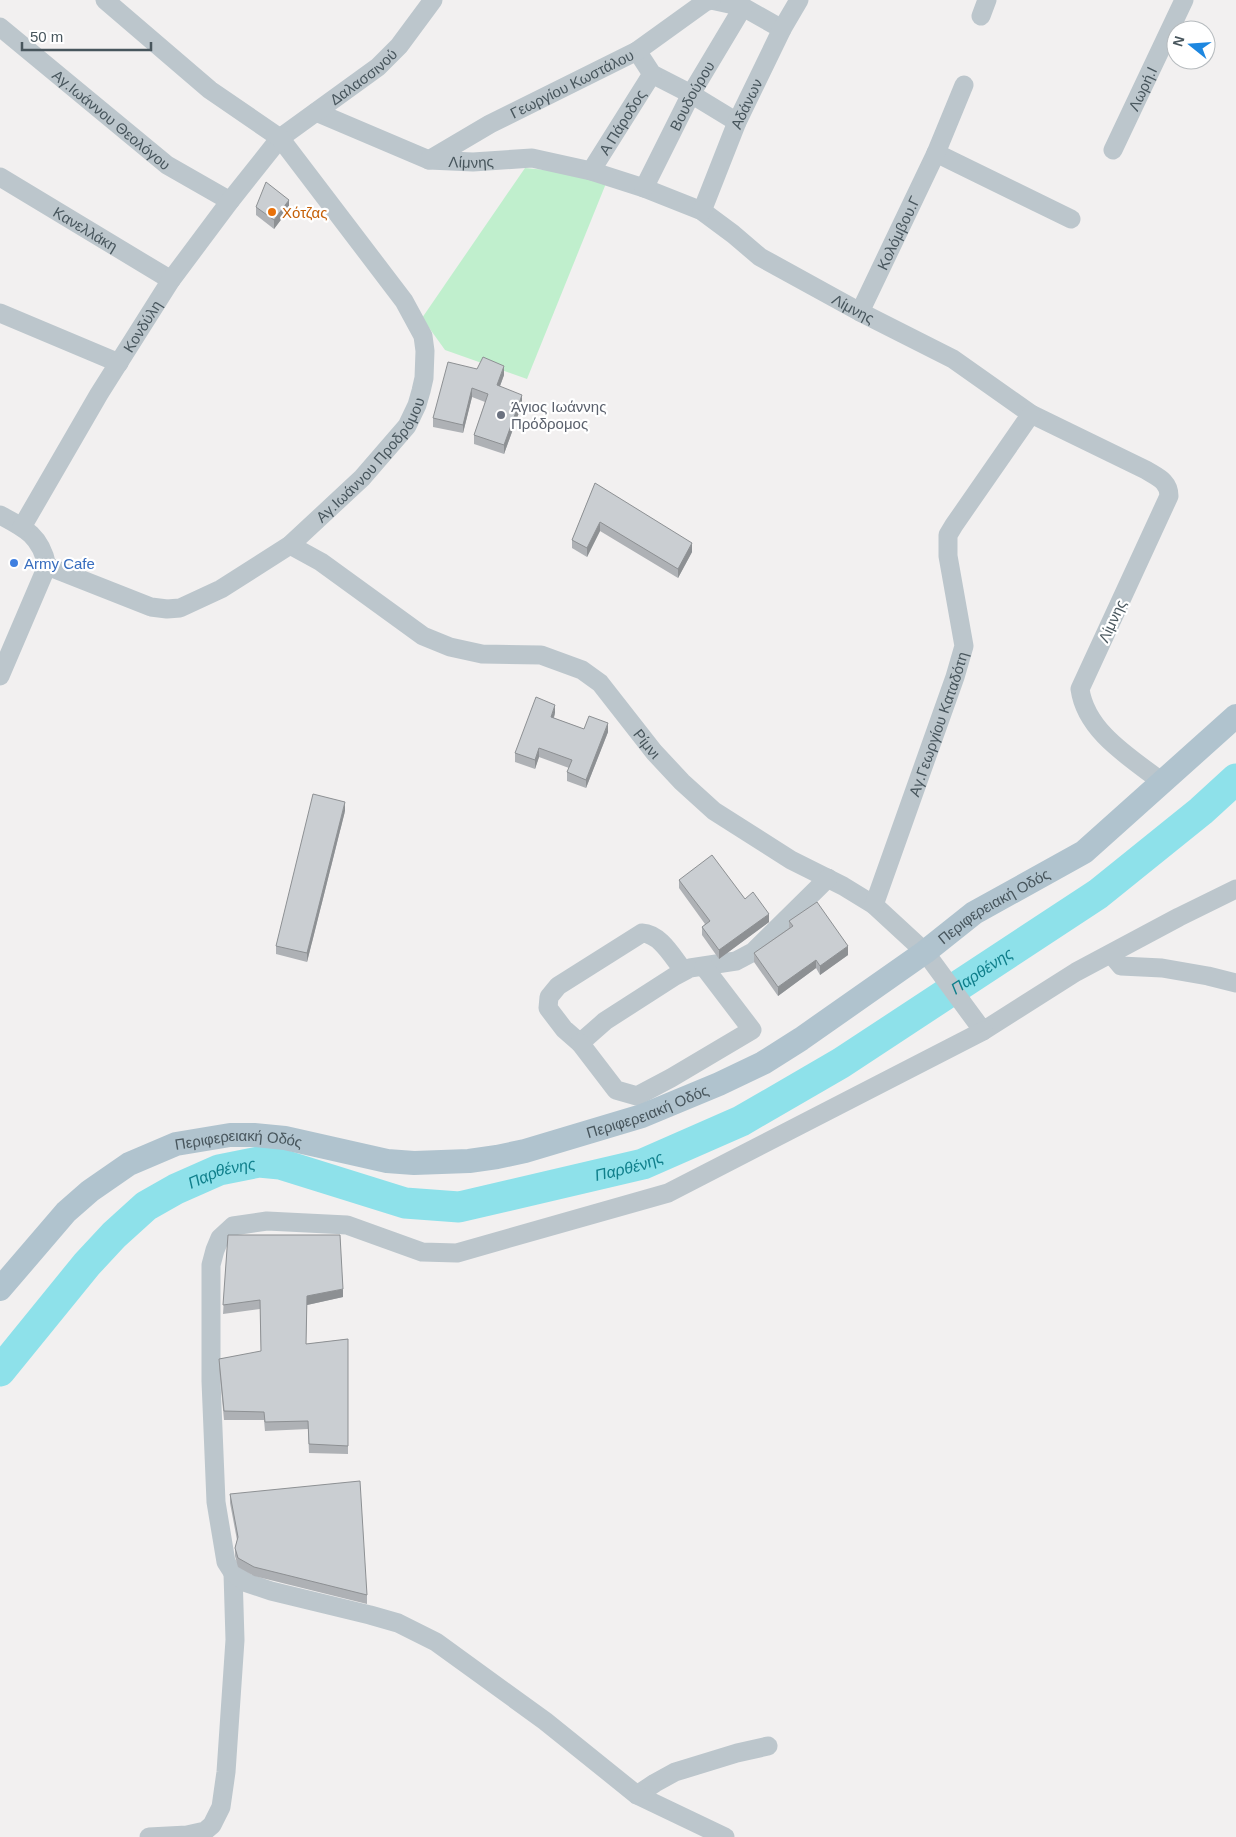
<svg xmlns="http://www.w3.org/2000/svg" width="1236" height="1837" viewBox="0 0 1236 1837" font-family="Arial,sans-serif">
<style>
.green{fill:#c0efcd}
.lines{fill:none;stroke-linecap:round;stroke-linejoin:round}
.river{stroke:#8ee1ea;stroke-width:31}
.minor{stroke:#bcc6cc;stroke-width:19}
.major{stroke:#b0c3ce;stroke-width:24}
.wall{fill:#aeb1b5}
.shaded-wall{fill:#8d9093}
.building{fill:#caced2;stroke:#8d9093}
.food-dot{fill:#e8710a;stroke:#fff;stroke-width:2}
.worship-dot{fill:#6b7280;stroke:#fff;stroke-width:2}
.shop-dot{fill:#3f7fe0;stroke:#fff;stroke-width:2}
.labels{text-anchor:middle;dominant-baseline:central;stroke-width:4.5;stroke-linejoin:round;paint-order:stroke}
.street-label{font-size:15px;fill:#48565d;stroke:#fff}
.food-label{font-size:15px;fill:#c56008;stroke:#fff;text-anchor:start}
.worship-label{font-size:15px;fill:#5b616d;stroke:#fff;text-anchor:start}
.shop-label{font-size:15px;fill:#366cbe;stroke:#fff;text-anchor:start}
.water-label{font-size:16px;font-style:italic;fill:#0f7f8b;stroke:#fff}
</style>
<rect width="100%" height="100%" fill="#f2f0f0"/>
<!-- green -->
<polygon class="green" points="525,168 609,176 527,379 445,350 422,318"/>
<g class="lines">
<!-- river -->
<path class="river" id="s1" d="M 0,1371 L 87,1264 L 114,1235 L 146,1206 L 176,1189 L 219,1170 L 259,1162 L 280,1164 L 405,1203 L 459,1207 L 643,1164 L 741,1121 L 841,1063 L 1098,894 L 1201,811 L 1236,779"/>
<!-- minor -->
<g class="minor">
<polyline points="711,0 743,7 782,29"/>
<polyline points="981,16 987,0"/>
<path id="s2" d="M 0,27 L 167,165 L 230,201"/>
<polyline points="637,51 652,74 691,94 737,122"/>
<path id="s3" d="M 316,112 L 429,160 L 473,162 L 532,158 L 591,171 L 644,188 L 702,211 L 733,234 L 760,257 L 860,312 L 953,359 L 1031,414 L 1146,470 C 1157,477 1169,481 1169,496 L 1080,689 C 1086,732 1131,758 1162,782"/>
<path id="s4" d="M 1113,150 L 1184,0"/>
<polyline points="936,153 1071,219"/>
<path id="s5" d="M 429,160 L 490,124 L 637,51 L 705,2 L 711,0"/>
<path id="s6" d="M 591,171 L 652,74"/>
<path id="s7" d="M 0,177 L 171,280"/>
<path id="s8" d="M 644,188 L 691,94 L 743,7"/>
<path id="s9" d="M 702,211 L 737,122 L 782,29 L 799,0"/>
<path id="s10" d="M 860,312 L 936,153 L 964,85"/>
<polyline points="0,313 119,363"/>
<path d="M 0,515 C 25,528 41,536 47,566"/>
<path id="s11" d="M 22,527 L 99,394 L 171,280 L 230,201 L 280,138 L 378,67 L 399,46 L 433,0"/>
<path id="s12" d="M 290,545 L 321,562 L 423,636 L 450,647 L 482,654 L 541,655 L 582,670 L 600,683 L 654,752 L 682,782 L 714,811 L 791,860 L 843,886 L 874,905 L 925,952 L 983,1031 L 1076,972 L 1179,917 L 1236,889"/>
<path id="s13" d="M 47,566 L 151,607 L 167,609 L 180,608 L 221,589 L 290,545 L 304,532 L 362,478 L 407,426 L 417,405 L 421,391 L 424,378 L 425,351 L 423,336 L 404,301 L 280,138 L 210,90 L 105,0"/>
<polyline points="0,676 47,566"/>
<path id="s14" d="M 874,905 L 955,677 L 964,646 L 948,556 L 948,535 L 954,525 L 1031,414"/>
<polyline points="1111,954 1121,966 1162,968 1208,976 1236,983"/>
<path d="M 684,971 C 673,958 661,934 642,933 L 558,986 L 549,997 L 548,1008 L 564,1029 L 580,1043 L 605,1021 L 675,976 L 690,968 L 736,961 L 753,952 L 828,878"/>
<polyline points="580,1043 616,1090 637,1096 671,1078 752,1030 704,967"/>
<polyline points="637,1795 655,1783 675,1772 737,1753 768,1746"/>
<polyline points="149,1837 187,1835 205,1831 212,1825 221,1807 226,1772 235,1640 233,1573"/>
<polyline points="725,1837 637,1795 545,1721 436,1642 398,1623 370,1615 271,1591 247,1583 233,1573 226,1562 216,1502 211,1381 211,1265 215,1250 220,1238 233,1226 267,1221 347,1225 422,1252 457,1253 668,1193 983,1031"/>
</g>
<!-- major -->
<path class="major" id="s15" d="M 0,1289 L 66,1212 L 90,1191 L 129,1164 L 176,1144 L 230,1135 L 254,1135 L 285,1138 L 387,1161 L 414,1163 L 469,1161 L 497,1157 L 525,1151 L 642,1116 L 719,1084 L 763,1063 L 801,1039 L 925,952 L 974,913 L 1084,852 L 1236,716"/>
</g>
<!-- wall -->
<g class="wall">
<polygon points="256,207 289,209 274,229 256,215"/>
<polygon points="477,369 504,375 500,386 522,404 504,454 474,444 474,435 485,402 472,397 463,433 433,427 433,418"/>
<polygon points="595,483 692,552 678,578 600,531 587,557 572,548 572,540"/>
<polygon points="555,713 554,718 584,729 608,732 586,788 567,781 567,772 569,768 539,757 535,769 515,762 515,753"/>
<polygon points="345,811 307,962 276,954 276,946"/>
<polygon points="679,880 745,899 769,922 719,959 702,935 702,927 705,924 679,888"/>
<polygon points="789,921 848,955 820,975 816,968 778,996 754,962 754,953 789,928"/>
<polygon points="228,1235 343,1297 307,1305 306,1344 348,1339 348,1454 309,1453 308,1429 265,1431 264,1420 224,1420 219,1367 219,1359 261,1352 260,1309 223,1314"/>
<polygon points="230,1494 367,1595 367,1604 254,1576 238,1567 235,1556 235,1548 237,1540 230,1503"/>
</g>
<!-- shaded-wall -->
<g class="shaded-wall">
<polygon points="289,200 289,209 274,229 274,220"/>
<polygon points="504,366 504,375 497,394 497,385"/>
<polygon points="472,388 472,397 463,433 463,425"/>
<polygon points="522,395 522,404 504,454 504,445"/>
<polygon points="600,522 600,531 587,557 587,548"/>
<polygon points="692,543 692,552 678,578 678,569"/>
<polygon points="555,705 555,713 551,726 551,717"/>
<polygon points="608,723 608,732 586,788 586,780"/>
<polygon points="539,748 539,757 535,769 535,760"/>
<polygon points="345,802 345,811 307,962 307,953"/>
<polygon points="769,914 769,922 719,959 719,950"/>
<polygon points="848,946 848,955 820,975 820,966"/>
<polygon points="816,960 816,968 778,996 778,987"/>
<polygon points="343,1289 343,1297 307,1305 307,1296"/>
</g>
<!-- building -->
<g class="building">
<polygon points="266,182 289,200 274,220 256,207"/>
<polygon points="483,357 504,366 497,385 522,395 504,445 474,435 488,394 472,388 463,425 433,418 448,362 477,369"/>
<polygon points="595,483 692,543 678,569 600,522 587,548 572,540"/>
<polygon points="536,697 555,705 551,717 584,729 589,716 608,723 586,780 567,772 572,760 539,748 535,760 515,753"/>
<polygon points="313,794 345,802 307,953 276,946"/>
<polygon points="712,855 745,899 753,892 769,914 719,950 702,927 710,921 679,880"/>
<polygon points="817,902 848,946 820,966 816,960 778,987 754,953 793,926 789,921"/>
<polygon points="228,1235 340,1235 343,1289 307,1296 306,1344 348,1339 348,1446 309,1444 308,1421 265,1422 264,1412 224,1411 219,1359 261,1351 260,1300 223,1305"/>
<polygon points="360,1481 367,1595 254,1567 238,1558 235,1548 238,1537 230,1494"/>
</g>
<!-- markers -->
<circle class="food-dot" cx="272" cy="212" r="5"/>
<circle class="worship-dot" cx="501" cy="415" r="5"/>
<circle class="shop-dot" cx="14" cy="563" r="5"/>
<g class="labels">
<!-- street labels -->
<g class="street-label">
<text stroke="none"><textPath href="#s11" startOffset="571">Δαλασσινού</textPath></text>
<text stroke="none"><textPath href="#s5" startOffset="162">Γεωργίου Κωστάλου</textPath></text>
<text stroke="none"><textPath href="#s4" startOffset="68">Λωρή.Ι</textPath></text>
<text stroke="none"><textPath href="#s8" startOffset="104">Βουδούρου</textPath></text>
<text stroke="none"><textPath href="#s9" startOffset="116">Αδάνων</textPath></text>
<text stroke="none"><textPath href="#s2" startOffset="145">Αγ.Ιωάννου Θεολόγου</textPath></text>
<text stroke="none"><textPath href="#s6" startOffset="58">Α Πάροδος</textPath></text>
<text stroke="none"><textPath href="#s3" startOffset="165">Λίμνης</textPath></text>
<text stroke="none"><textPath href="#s7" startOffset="100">Κανελλάκη</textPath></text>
<text stroke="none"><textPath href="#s10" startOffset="88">Κολόμβου.Γ</textPath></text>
<text stroke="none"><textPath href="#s3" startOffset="585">Λίμνης</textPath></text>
<text stroke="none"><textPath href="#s11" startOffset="234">Κονδύλη</textPath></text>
<text stroke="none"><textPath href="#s13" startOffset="386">Αγ.Ιωάννου Προδρόμου</textPath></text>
<text transform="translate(1112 621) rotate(-65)">Λίμνης</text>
<text stroke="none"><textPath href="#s14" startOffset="192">Αγ.Γεωργίου Καταδότη</textPath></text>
<text stroke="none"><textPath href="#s12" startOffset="425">Ρίμνι</textPath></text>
<text stroke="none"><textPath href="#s15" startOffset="1119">Περιφερειακή Οδός</textPath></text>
<text stroke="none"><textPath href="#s15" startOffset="714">Περιφερειακή Οδός</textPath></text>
<text stroke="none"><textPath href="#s15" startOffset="295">Περιφερειακή Οδός</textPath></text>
</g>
<!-- food labels -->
<g class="food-label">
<text x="282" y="212">Χότζας</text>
</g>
<!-- worship labels -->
<g class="worship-label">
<text x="511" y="406">Άγιος Ιωάννης<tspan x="511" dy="17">Πρόδρομος</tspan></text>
</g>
<!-- shop labels -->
<g class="shop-label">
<text x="24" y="563">Army Cafe</text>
</g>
<!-- water labels -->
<g class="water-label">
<text stroke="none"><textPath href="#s1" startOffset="1129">Παρθένης</textPath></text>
<text stroke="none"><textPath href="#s1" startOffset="724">Παρθένης</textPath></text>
<text stroke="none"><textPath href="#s1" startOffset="304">Παρθένης</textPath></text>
</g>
</g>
<!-- north arrow -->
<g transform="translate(1191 45) rotate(287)"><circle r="24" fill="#ffffff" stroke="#b6bbbe"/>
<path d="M0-4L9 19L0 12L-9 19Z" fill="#1d87e0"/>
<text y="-8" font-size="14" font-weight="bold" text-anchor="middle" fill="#48565d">N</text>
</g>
<!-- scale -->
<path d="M22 42v8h129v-8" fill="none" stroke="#48565d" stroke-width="2.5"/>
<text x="30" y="42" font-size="15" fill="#48565d" stroke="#ffffff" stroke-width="4" paint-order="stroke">50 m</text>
</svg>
